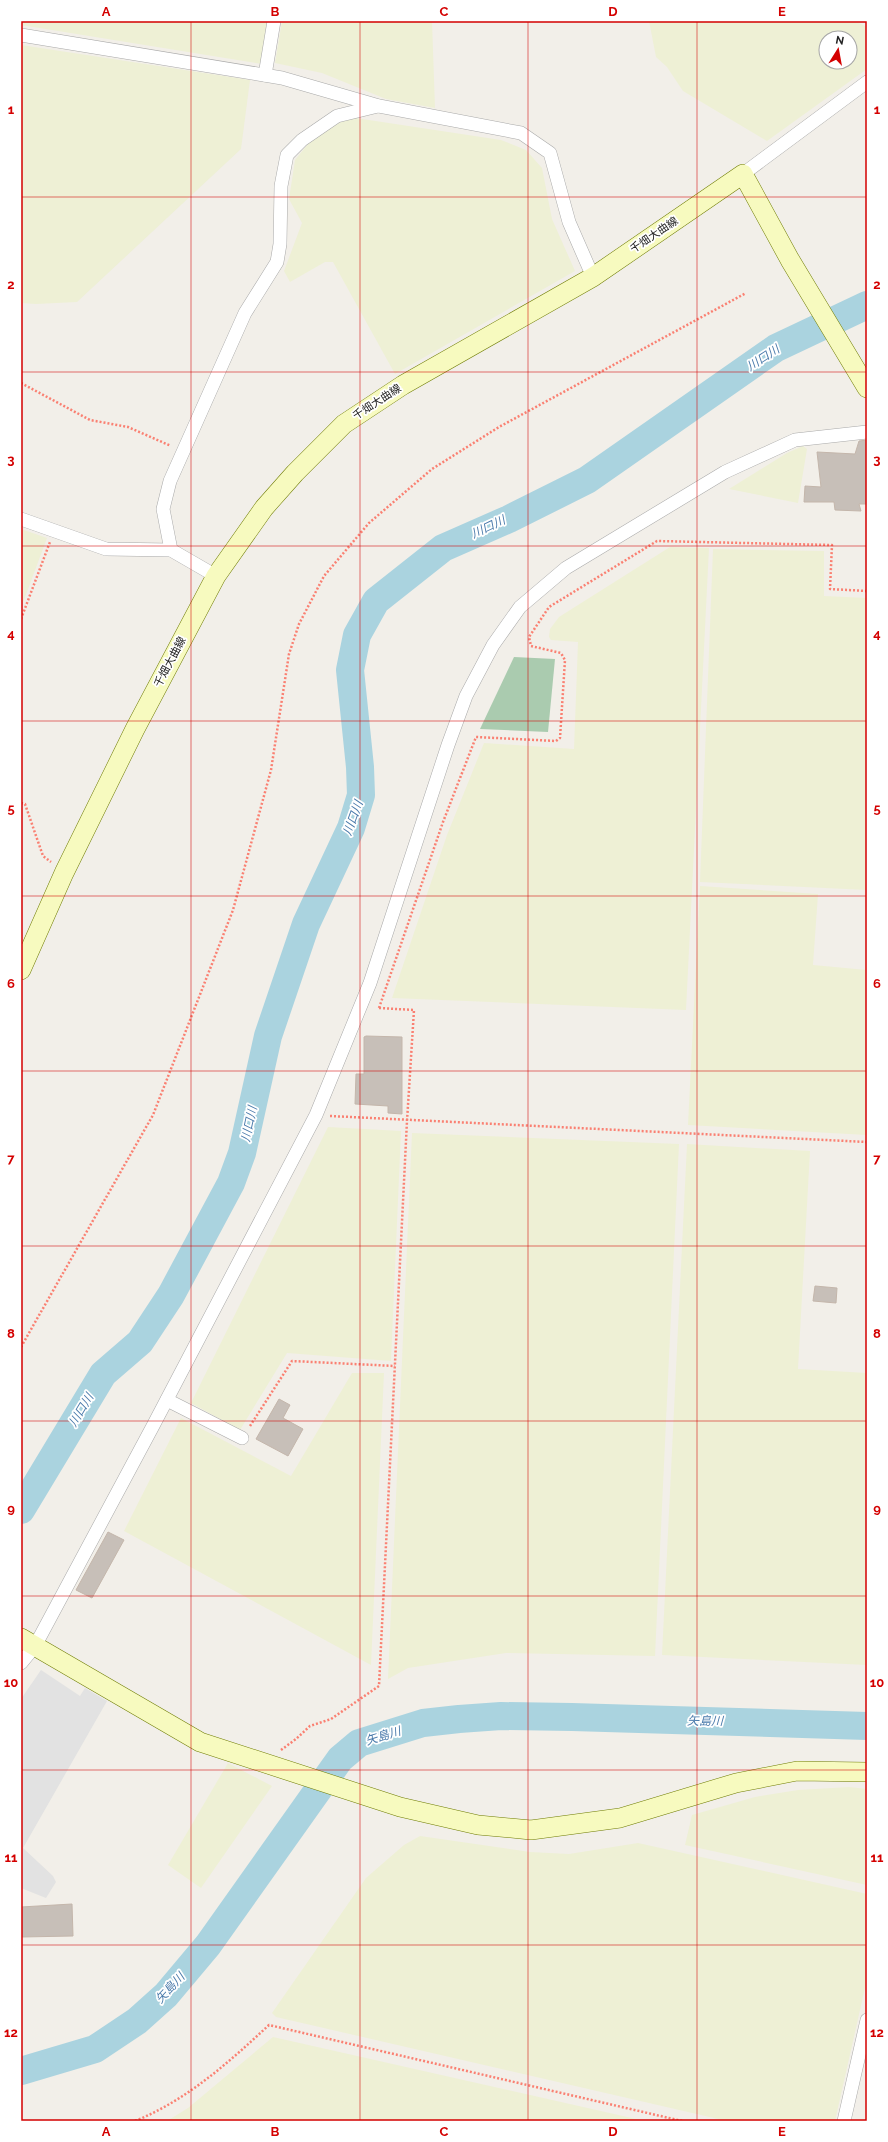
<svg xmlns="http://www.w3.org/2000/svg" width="888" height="2142" viewBox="0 0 888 2142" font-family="Raleway,'Noto Sans JP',sans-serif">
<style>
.farmland{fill:#eef0d5;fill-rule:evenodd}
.cemetery{fill:#aacbaf}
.parking{fill:#e2e2e2}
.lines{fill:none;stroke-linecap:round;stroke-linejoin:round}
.river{stroke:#aad3df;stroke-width:28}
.building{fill:#c7bfb8;stroke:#c4b6ab}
.street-casing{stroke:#a9a9a9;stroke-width:14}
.secondary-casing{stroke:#707d05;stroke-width:20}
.path{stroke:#fa8072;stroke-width:2.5;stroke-dasharray:2 2;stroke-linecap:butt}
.street{stroke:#fff;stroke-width:13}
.secondary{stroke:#f7fabf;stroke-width:19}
.grid{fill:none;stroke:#d40000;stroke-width:1;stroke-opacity:0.55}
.labels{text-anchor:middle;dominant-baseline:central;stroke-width:3.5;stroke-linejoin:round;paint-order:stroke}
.street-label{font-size:11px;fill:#222;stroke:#fff}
.water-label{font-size:12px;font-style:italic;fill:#4a7aab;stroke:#fff}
.neatline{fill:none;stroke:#d40000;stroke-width:1.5}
.grid-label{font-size:13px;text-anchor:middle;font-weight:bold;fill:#d40000}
</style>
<rect width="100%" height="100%" fill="#f2efe9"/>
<!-- farmland -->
<g class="farmland">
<polygon points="21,21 269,21 262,64 21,25"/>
<polygon points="282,21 432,21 435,108 386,99 322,73 275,63"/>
<path d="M 649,21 L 855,21 L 867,27 L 867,69 L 767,141 L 683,91 L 667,67 L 656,57 ZM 826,38 L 850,38 L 850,62 L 826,62 Z"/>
<polygon points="21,45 250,80 241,149 77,302 36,304 21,303"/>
<polygon points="349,117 501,140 526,150 542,168 552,219 575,271 395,374 333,262 325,262 290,282 284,271 302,223 289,199 295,160 312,139"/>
<polygon points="803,446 807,449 798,503 729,489 787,453"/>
<polygon points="21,529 47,538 21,608"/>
<polygon points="670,547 709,548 686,1010 392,998 447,835 484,743 574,749 578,642 551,640 549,637 550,629 559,617"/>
<polygon points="713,549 824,551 824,596 867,598 867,890 700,882"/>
<polygon points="700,886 818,894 813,965 867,970 867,1135 688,1125"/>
<polygon points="328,1127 401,1131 391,1361 287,1353 240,1430 191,1403"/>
<polygon points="412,1133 679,1144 655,1656 506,1653 408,1668 388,1679"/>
<polygon points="687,1144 810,1151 798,1369 867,1373 867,1665 662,1655"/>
<polygon points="352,1373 384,1373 371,1665 124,1531 181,1418 291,1476"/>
<polygon points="228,1763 272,1786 201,1888 168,1865"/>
<polygon points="849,1787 867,1789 867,1885 685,1845 692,1815 755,1797 798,1790"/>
<polygon points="420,1836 530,1852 569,1854 638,1843 867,1894 867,1979 835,2121 727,2121 276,2017 272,2013 366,1878 404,1845"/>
<polygon points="273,2037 645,2121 167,2121 188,2108"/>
</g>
<!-- cemetery -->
<polygon class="cemetery" points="514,657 555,659 548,732 480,729"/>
<!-- parking -->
<polygon class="parking" points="41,1670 80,1696 85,1688 107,1701 23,1848 53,1876 56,1882 46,1898 21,1888 21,1699"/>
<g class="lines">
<!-- river -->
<g class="river">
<polyline points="21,1510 103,1374 140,1342 171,1295 231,1183 242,1153 268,1036 306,924 351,828 361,795 360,767 350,670 357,635 376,601 443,548 509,519 587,480 776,348 867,305"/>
<polyline points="21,2071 95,2049 137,2021 166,1995 208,1945 340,1759 359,1743 423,1723 459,1719 501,1716 572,1717 867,1726"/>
</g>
</g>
<!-- building -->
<g class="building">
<polygon points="867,440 867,504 859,504 861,511 835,510 834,502 804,502 805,486 821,487 817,452 855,454 859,441"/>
<polygon points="366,1036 402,1037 402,1114 388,1113 388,1106 355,1104 356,1074 364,1074 364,1037"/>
<polygon points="815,1286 837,1288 836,1303 813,1301"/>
<polygon points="279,1399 290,1405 283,1418 303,1429 288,1456 256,1439"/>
<polygon points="108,1532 124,1540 92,1598 76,1590"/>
<polygon points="72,1904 73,1936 21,1937 21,1907"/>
</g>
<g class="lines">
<!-- street casing -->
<g class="street-casing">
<g id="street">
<polyline points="21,35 282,78 379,106 521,133 550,153 569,222 593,277"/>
<polyline points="265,75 274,21"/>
<polyline points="743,174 867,82"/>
<polyline points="21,519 106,549 171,550 216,576"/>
<polyline points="171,550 163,509 170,481 245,313 277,262 280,244 281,186 287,155 302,140 337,116 378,106"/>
<polyline points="167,1400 242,1438"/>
<polyline points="21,1663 35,1646 154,1424 316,1115 370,983 448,745 466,696 493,645 520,607 566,568 725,472 795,440 867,432"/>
<polyline points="844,2121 867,2020"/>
</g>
</g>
<!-- secondary casing -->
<g class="secondary-casing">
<g id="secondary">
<polyline points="21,970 64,873 135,729 216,576 264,508 295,473 344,424 403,385 593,277 743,174 790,260 867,388"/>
<polyline points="21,1638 200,1742 400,1807 478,1825 531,1830 620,1818 736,1783 797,1771 867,1772"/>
</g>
</g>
<!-- path -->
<g class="path">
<polyline points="21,383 90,420 128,427 171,446"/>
<polyline points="21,619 50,542"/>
<polyline points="21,803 25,804 43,856 51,862"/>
<polyline points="379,1008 443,822 476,737 556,741 560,738 565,660 561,653 531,646 529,637 549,607 657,541 832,545 830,589 867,591"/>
<polyline points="330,1116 867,1142"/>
<polyline points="21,1347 153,1115 233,910 271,770 289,654 299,624 324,576 369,523 432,469 499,427 746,293"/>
<polyline points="250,1426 292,1361 395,1366"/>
<polyline points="281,1750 296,1739 310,1726 331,1719 379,1686 407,1121 414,1010 379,1008"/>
<path d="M 135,2121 C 187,2100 228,2063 269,2025 L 682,2121"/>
</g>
<!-- street -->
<use href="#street" class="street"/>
<!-- secondary -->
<use href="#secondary" class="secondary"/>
</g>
<!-- grid -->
<path class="grid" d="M 191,21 L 191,2121M 360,21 L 360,2121M 528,21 L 528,2121M 697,21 L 697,2121M 21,197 L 867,197M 21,372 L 867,372M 21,546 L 867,546M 21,721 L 867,721M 21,896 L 867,896M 21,1071 L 867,1071M 21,1246 L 867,1246M 21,1421 L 867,1421M 21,1596 L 867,1596M 21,1770 L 867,1770M 21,1945 L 867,1945"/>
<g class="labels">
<!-- street labels -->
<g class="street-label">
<text transform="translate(654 235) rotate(-34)">千畑大曲線</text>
<text transform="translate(377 402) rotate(-33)">千畑大曲線</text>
<text transform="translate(170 662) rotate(-62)">千畑大曲線</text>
</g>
<!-- water labels -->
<g class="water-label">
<text transform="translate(763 358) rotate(-33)">川口川</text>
<text transform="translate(488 527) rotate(-25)">川口川</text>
<text transform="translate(353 818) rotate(-70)">川口川</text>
<text transform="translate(249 1124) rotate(-78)">川口川</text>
<text transform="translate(81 1410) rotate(-59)">川口川</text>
<text transform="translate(705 1721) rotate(1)">矢島川</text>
<text transform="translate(383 1736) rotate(-17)">矢島川</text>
<text transform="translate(170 1988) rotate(-47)">矢島川</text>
</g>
</g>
<!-- border -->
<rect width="888" height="2142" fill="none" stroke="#ffffff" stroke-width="44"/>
<!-- north arrow -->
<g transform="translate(838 50) rotate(11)"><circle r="19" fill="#ffffff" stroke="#a7a7a7"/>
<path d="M0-3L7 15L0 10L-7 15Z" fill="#d40000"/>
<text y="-6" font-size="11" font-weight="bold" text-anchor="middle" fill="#222222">N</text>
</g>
<rect x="22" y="22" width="844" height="2098" class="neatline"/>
<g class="grid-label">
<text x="106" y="16">A</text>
<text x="275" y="16">B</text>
<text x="444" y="16">C</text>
<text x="613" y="16">D</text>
<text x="782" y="16">E</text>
<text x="11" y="114">1</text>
<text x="877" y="114">1</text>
<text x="11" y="289">2</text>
<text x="877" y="289">2</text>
<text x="11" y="464">3</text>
<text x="877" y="464">3</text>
<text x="11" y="638">4</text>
<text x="877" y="638">4</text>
<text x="11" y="813">5</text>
<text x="877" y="813">5</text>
<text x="11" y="988">6</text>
<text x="877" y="988">6</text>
<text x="11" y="1163">7</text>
<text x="877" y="1163">7</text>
<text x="11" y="1338">8</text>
<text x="877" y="1338">8</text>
<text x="11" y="1513">9</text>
<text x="877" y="1513">9</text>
<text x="11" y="1687">10</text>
<text x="877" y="1687">10</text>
<text x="11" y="1862">11</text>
<text x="877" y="1862">11</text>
<text x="11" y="2037">12</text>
<text x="877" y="2037">12</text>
<text x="106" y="2136">A</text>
<text x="275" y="2136">B</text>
<text x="444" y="2136">C</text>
<text x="613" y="2136">D</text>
<text x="782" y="2136">E</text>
</g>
</svg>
